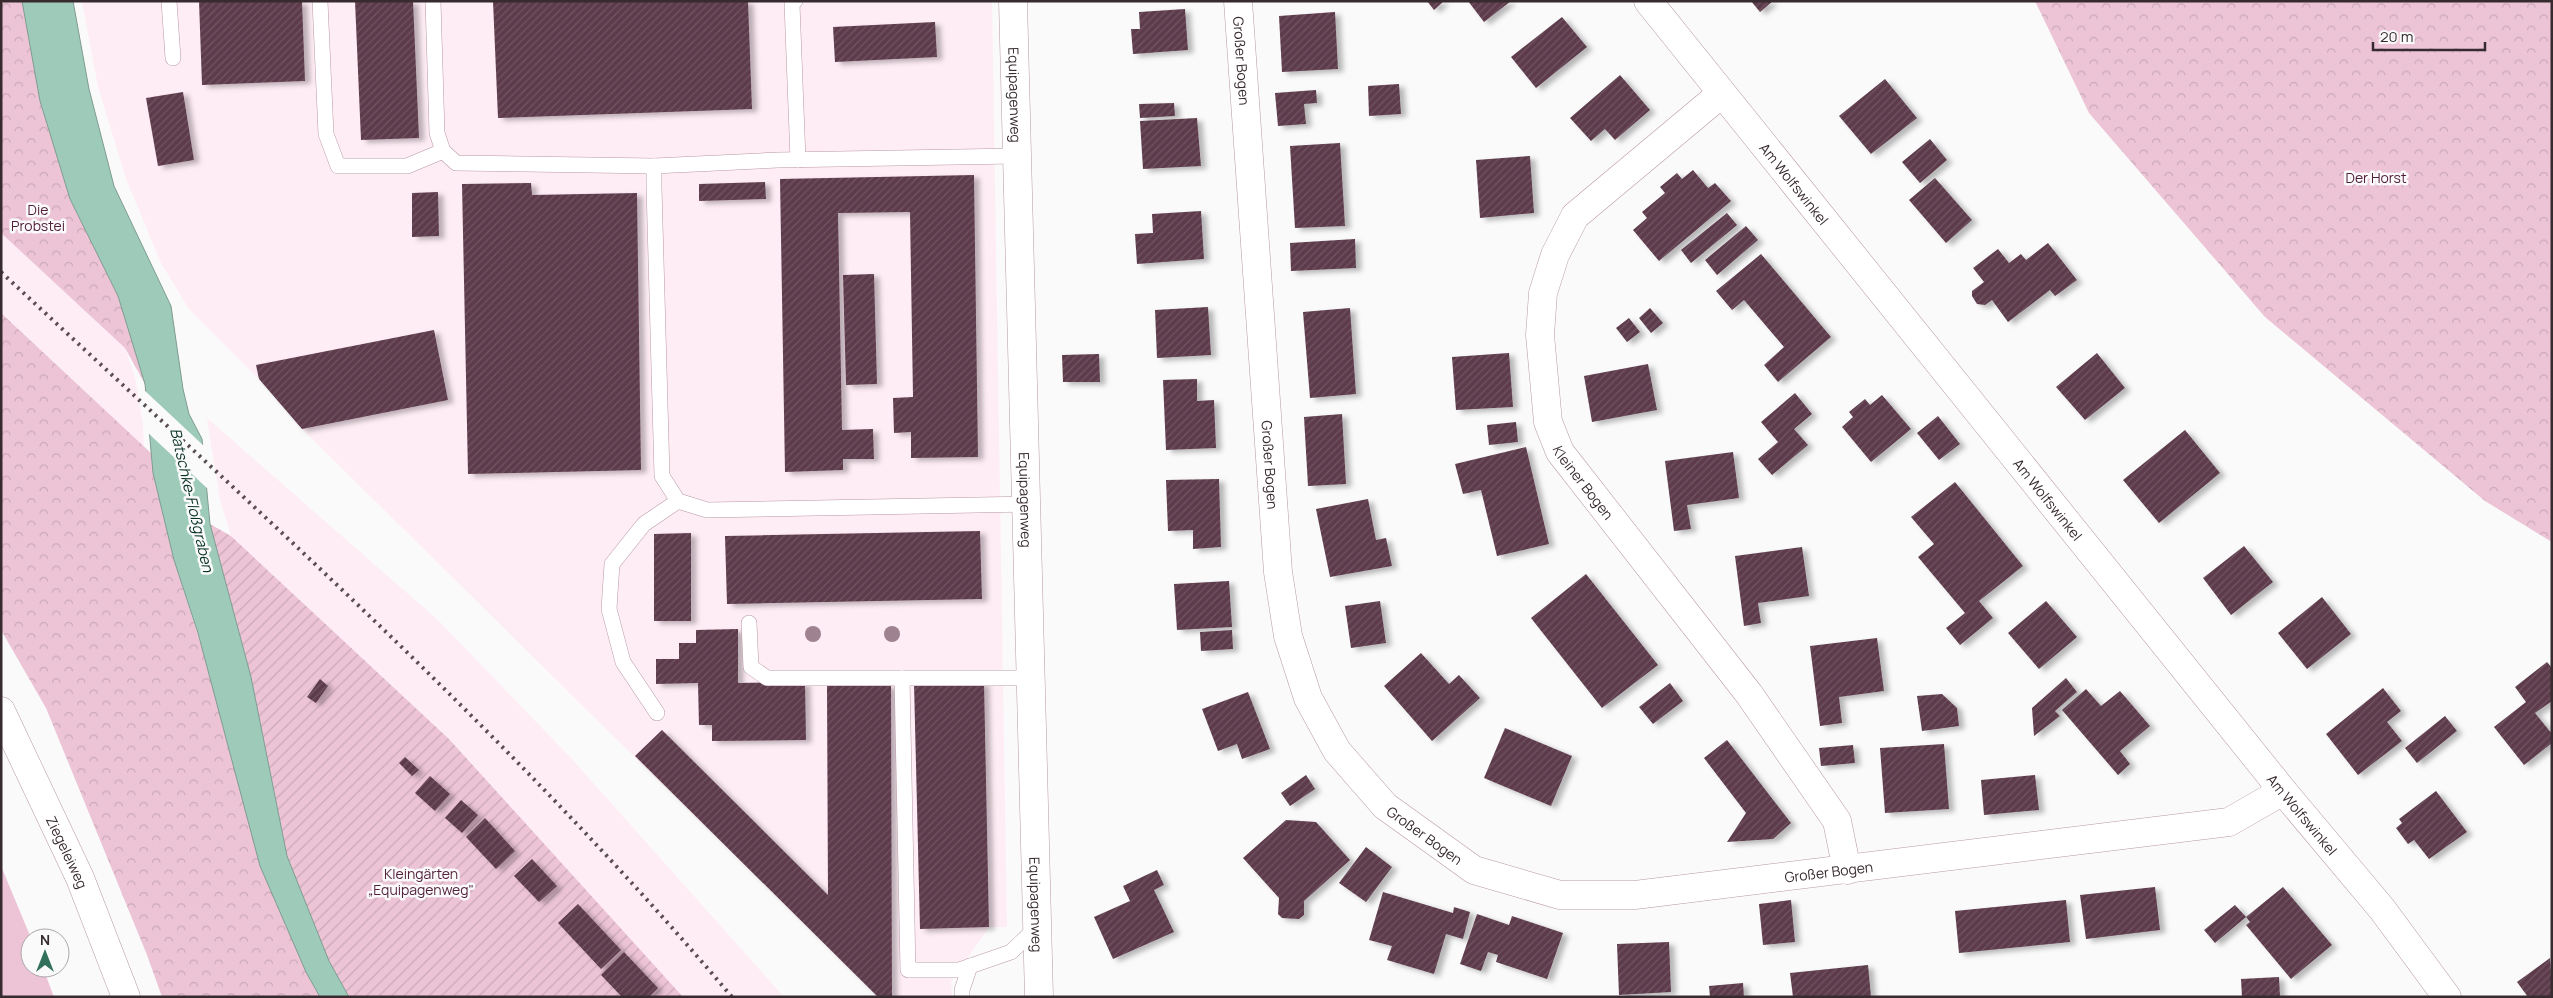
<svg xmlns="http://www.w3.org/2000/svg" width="2553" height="998" viewBox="0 0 2553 998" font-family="Manrope,sans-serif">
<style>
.built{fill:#ffedf5}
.grass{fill:#ecc4d6}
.forest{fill:url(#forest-crowns)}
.garden{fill:url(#garden-furrows)}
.water{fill:#9ecbb9;stroke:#7f9b90}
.pier{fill:#fafafa}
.building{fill:url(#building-hatch);filter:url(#shadow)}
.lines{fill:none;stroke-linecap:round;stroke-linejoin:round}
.service-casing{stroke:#b898a6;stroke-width:16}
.minor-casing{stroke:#b898a6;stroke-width:29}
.secondary-casing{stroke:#b898a6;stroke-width:29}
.service{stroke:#fff;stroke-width:15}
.minor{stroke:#fff;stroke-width:28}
.secondary{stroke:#fff;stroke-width:28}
.rail{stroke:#584d52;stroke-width:4;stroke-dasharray:2.5 5;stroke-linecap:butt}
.tree{fill:#9e8290}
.labels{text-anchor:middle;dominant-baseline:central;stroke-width:5;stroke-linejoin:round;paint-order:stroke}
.street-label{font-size:14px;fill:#382b30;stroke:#fafafa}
.park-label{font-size:14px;fill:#521f3a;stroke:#fafafa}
.water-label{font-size:15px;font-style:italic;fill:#073125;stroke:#fafafa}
</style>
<defs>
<pattern id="forest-crowns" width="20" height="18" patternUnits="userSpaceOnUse" patternTransform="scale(1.25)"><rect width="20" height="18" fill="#ecc4d6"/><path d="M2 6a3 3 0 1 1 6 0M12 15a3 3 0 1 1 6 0" fill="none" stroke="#cba9b8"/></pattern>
<pattern id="garden-furrows" width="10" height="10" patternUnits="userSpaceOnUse" patternTransform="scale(1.25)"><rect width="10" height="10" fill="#ecc4d6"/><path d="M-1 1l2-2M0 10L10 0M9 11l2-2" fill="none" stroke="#cba9b8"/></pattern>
<pattern id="building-hatch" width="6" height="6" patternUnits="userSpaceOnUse" patternTransform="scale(1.25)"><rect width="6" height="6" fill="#5d3b4b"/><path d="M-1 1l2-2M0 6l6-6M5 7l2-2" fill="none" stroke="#715563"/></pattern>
<filter id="shadow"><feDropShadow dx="5.5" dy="3" stdDeviation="2.5" flood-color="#0004"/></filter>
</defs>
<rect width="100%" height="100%" fill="#fafafa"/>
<!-- built -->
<g class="built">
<polygon points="82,1 992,1 1007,927 989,927 951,982 952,997 878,997 302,429 259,379 188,308 161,263 126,179 98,87"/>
<polygon points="1,233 125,348 135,377 143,425 144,447 1,313"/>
<polygon points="207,418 438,620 571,758 784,997 682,997 449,739 231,536 220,500"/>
</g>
<!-- grass -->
<polygon class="grass" points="1,866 31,938 30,968 43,968 54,997 1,997"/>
<!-- forest -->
<g class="forest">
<polygon points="1,1 22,1 40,101 70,199 118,296 145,384 125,348 1,233"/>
<polygon points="2035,1 2552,1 2552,542 2485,501 2265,317 2089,113"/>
<polygon points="1,313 152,454 153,473 174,560 306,972 320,997 162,997 147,955 46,708 1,630"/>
</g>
<!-- garden -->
<polygon class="garden" points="210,524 231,536 449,739 683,997 349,997 329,961 287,856 251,677"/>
<!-- water -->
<polygon class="water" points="22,1 73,1 89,89 114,186 171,306 183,389 189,414 202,439 210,524 251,677 287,856 329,961 349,997 320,997 306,972 260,866 198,633 174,560 153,473 145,384 118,296 70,199 40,101"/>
<!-- pier -->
<polygon class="pier" points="143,389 205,447 209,490 147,432"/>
<!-- building -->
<g class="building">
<polygon points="199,1 302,1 305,81 202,85"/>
<polygon points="355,1 413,1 419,138 361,140"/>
<polygon points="493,1 748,1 752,109 498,118"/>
<polygon points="1427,1 1444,1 1434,10"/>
<polygon points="1468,1 1511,1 1484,22"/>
<polygon points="1751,1 1773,1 1760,12"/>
<polygon points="1185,9 1188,50 1133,54 1131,29 1140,29 1139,12"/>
<polygon points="1335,12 1338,69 1282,72 1279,16"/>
<polygon points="1562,17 1587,47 1536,88 1511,57"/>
<polygon points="935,22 937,57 835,62 833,27"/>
<polygon points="1620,75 1650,110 1615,140 1605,129 1591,141 1570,118"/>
<polygon points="1885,79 1917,118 1871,154 1839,116"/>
<polygon points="1399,84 1401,114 1369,116 1368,86"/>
<polygon points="1316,90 1317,103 1304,104 1306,124 1278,126 1275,93"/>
<polygon points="183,92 194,160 158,166 146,98"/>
<polygon points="1174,103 1175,116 1140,118 1139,104"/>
<polygon points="1197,118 1201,166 1143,169 1140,121"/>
<polygon points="1930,139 1947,160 1920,183 1902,162"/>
<polygon points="1340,143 1345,226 1295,228 1290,146"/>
<polygon points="1530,156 1534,213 1480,218 1476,160"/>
<polygon points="1693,170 1708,188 1715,183 1731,201 1659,261 1633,230 1647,218 1642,212 1665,193 1660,187 1677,173 1682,179"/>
<polygon points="974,175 978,457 911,458 911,432 894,433 893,398 913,397 910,212 838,213 842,430 873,429 874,459 843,459 843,470 785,472 780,179"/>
<polygon points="1935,178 1972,220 1946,243 1909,200"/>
<polygon points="765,182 766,199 699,201 699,184"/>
<polygon points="531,183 532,195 637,193 641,470 468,474 462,184"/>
<polygon points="438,192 439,236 412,237 412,193"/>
<polygon points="1201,211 1204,259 1137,264 1135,234 1153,233 1152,214"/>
<polygon points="1727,213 1737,225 1691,263 1681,250"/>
<polygon points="1746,226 1758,240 1717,275 1705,260"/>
<polygon points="1355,239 1356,268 1291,271 1290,243"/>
<polygon points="2048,243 2077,280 2055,296 2050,290 2008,322 1992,300 1985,305 1977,304 1972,296 1972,291 1984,282 1973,268 1998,249 2009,263 2021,254 2026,260"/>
<polygon points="1761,254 1831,337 1778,382 1764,365 1784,347 1744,300 1732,310 1716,291"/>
<polygon points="874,274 877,384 846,385 843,275"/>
<polygon points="1208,307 1211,355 1157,358 1155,310"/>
<polygon points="1350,308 1356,394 1310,398 1303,312"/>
<polygon points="1650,308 1663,323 1651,333 1639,318"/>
<polygon points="1629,318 1640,332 1627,342 1616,328"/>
<polygon points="434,330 448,400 302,429 259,379 256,365"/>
<polygon points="1509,353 1513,407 1456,410 1452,357"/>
<polygon points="2097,353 2125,388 2085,420 2056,387"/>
<polygon points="1099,354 1100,382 1063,382 1062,355"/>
<polygon points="1648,364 1657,410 1592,422 1584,376"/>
<polygon points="1197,379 1197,401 1214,400 1216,448 1166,450 1163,380"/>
<polygon points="1795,393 1812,414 1794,429 1808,445 1772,475 1758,459 1778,442 1761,422"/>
<polygon points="1882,395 1911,429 1871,462 1842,427 1853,417 1849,412 1865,399 1870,405"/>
<polygon points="1342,414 1346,484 1308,486 1304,417"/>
<polygon points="1938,416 1960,444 1939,460 1917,433"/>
<polygon points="1516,422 1518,442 1489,445 1487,425"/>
<polygon points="2185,430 2220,473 2159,523 2123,480"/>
<polygon points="1526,447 1549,544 1497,556 1481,490 1463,494 1455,464"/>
<polygon points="1733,452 1739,498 1687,505 1691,529 1674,531 1665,461"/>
<polygon points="1219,479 1221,547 1193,549 1193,530 1168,531 1166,480"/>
<polygon points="1955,482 2023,566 1979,601 1993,618 1960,645 1946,628 1965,613 1918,557 1934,544 1911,517"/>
<polygon points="1368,499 1376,540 1386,538 1392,566 1330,577 1316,509"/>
<polygon points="980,531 982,599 727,604 725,536"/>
<polygon points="691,533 691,621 654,621 654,534"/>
<polygon points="2244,546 2273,582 2231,615 2203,578"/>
<polygon points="1802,547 1809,596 1758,603 1761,623 1744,626 1735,556"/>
<polygon points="1586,574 1658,665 1602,708 1531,618"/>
<polygon points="1229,581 1232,627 1177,630 1174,584"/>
<polygon points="2322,597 2351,634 2307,669 2278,633"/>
<polygon points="1380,601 1386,643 1351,648 1345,606"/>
<polygon points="2046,601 2077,637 2039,669 2008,633"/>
<polygon points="738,629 738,683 805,682 806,740 712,741 712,725 699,725 698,683 656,684 656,659 679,659 679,643 696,643 696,630"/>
<polygon points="1232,630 1233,649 1201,651 1200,632"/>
<polygon points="1877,638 1884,691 1839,697 1842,723 1820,726 1810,646"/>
<polygon points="1421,653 1449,684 1459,675 1480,698 1432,741 1384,686"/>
<polygon points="2547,662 2552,668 2552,701 2535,713 2552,734 2552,743 2524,765 2494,727 2526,702 2515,687"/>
<polygon points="2066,678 2077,692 2055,711 2060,716 2034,736 2032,708"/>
<polygon points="320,679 328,686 316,703 307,697"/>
<polygon points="984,682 989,927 920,929 914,683"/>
<polygon points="1670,683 1683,701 1653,724 1639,707"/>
<polygon points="827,685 891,685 892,997 878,997 635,756 662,730 828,895"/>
<polygon points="2383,688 2401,711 2387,722 2402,741 2358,775 2326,734"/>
<polygon points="2086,689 2101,706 2120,691 2150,726 2120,751 2130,764 2118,775 2062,710"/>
<polygon points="1248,692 1270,749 1242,759 1237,744 1218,751 1202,709"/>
<polygon points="1942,694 1957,708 1959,726 1922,731 1917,696"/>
<polygon points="2445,716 2457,731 2417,763 2405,748"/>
<polygon points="1505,728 1572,756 1551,806 1484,778"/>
<polygon points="1727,740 1791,823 1773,839 1727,842 1746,813 1704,758"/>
<polygon points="1944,744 1949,809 1885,813 1880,748"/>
<polygon points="1853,745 1855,763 1821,766 1819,748"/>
<polygon points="405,757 419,770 412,776 399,763"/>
<polygon points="1306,775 1315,789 1290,806 1281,793"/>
<polygon points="2035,775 2039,810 1984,815 1981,780"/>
<polygon points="430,776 450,794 435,811 415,793"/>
<polygon points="2436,791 2467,832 2429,859 2414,840 2408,844 2396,828 2402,823 2399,819"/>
<polygon points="461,800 478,815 462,833 445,818"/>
<polygon points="485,818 515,851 496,869 466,837"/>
<polygon points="1286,820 1316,822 1350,860 1304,901 1304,915 1299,919 1282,918 1278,914 1279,898 1243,858"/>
<polygon points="1366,847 1392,867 1366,902 1339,883"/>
<polygon points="532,859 557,886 539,902 514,876"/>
<polygon points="1157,870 1164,885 1154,890 1174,932 1113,959 1094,917 1130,901 1123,886"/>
<polygon points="2155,887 2160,930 2086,939 2080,895"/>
<polygon points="2283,887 2332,945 2291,979 2246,925 2250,922 2246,917"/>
<polygon points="1383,892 1453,913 1454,907 1470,912 1463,939 1446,934 1434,974 1387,960 1392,946 1369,940"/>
<polygon points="1791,900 1795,942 1763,945 1759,904"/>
<polygon points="2066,900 2070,942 1959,953 1955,911"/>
<polygon points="578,904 621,950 601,969 558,923"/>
<polygon points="2235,905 2246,917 2215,943 2204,930"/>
<polygon points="1477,914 1509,925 1512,916 1563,933 1547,979 1496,962 1498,955 1488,952 1481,971 1460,964"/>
<polygon points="1669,942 1671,992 1619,995 1617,944"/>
<polygon points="624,952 658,988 649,997 622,997 601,975"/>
<polygon points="2550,958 2552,997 2528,997 2517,982"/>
<polygon points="1868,965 1871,997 1793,997 1790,973"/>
<polygon points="2279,977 2280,997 2242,997 2241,979"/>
<polygon points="1743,983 1744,997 1710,997 1709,986"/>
</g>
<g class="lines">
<!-- service casing -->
<g class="service-casing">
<g id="service">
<polyline points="169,1 173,58"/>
<polyline points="320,1 326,134 338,166 407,166 443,151"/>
<polyline points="433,1 437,133 443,151 456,163 654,166"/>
<polyline points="795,1 792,4 798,160"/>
<polyline points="1016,156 778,160 654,166 654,187 662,476 678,501 707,510 1026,504"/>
<polyline points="749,623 751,667 767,678 1029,678"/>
<polyline points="902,678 908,970 959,970 1011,952 1038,926"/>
<polyline points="657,713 623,662 609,609 612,564 644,524 678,501"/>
<polyline points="962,997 962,990 970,966"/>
</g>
</g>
<!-- minor casing -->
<g class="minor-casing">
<g id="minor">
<path id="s1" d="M 1013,1 L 1039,997"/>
<path id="s2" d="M 1238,1 L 1278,572 L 1288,636 L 1308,698 L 1337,751 L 1385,806 L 1474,870 L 1560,895 L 1635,895 L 2229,822 L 2283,791"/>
<path id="s3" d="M 1648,1 L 2283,791 L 2382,909 L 2447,997"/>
<path id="s4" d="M 1721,94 L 1575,216 L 1555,255 L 1543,293 L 1540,335 L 1548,422 L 1560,452 L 1749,694 L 1837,821 L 1847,870"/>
</g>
</g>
<!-- secondary casing -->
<g class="secondary-casing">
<g id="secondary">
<path id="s5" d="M 1,711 L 80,878 L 126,997"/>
</g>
</g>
<!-- service -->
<use href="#service" class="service"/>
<!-- minor -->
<use href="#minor" class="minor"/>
<!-- secondary -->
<use href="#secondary" class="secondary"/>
<!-- rail -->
<path class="rail" d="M 1,272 C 252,506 510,734 732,997"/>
</g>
<!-- trees -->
<g class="tree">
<circle cx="813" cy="634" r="8"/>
<circle cx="892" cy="634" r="8"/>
</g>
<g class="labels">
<!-- street labels -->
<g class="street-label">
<text stroke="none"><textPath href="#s2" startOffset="60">Großer Bogen</textPath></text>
<text stroke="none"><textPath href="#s1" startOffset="94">Equipagenweg</textPath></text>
<text stroke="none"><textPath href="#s3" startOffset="234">Am Wolfswinkel</textPath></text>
<text stroke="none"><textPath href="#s2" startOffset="465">Großer Bogen</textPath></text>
<text stroke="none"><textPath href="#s4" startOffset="474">Kleiner Bogen</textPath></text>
<text stroke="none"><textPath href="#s3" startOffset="639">Am Wolfswinkel</textPath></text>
<text stroke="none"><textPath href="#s1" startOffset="499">Equipagenweg</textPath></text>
<text stroke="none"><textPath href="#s3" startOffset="1044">Am Wolfswinkel</textPath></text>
<text stroke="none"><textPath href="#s2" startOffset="885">Großer Bogen</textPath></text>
<text stroke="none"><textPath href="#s5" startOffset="156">Ziegeleiweg</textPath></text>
<text stroke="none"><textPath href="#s2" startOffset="1305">Großer Bogen</textPath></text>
<text stroke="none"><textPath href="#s1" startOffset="904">Equipagenweg</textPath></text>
</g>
<!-- park labels -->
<g class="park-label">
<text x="2376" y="177">Der Horst</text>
<text x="38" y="209">Die<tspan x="38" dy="16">Probstei</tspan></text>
<text x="421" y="873">Kleingärten<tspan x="421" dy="16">„Equipagenweg"</tspan></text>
</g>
<!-- water labels -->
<g class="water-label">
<text transform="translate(192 500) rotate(77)">Batschke‐Floßgraben</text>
</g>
</g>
<!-- border -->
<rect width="2553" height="998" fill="none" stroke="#382b30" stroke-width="5"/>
<!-- north arrow -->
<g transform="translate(45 953)"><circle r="24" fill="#fafafa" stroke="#aca7a9"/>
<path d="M0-4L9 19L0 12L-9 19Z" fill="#32705b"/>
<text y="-8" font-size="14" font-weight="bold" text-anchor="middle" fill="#382b30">N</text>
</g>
<!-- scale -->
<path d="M2373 42v8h112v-8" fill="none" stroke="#382b30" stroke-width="2.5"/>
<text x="2380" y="42" font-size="15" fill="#382b30" stroke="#fafafa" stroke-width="4" paint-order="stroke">20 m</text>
</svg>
